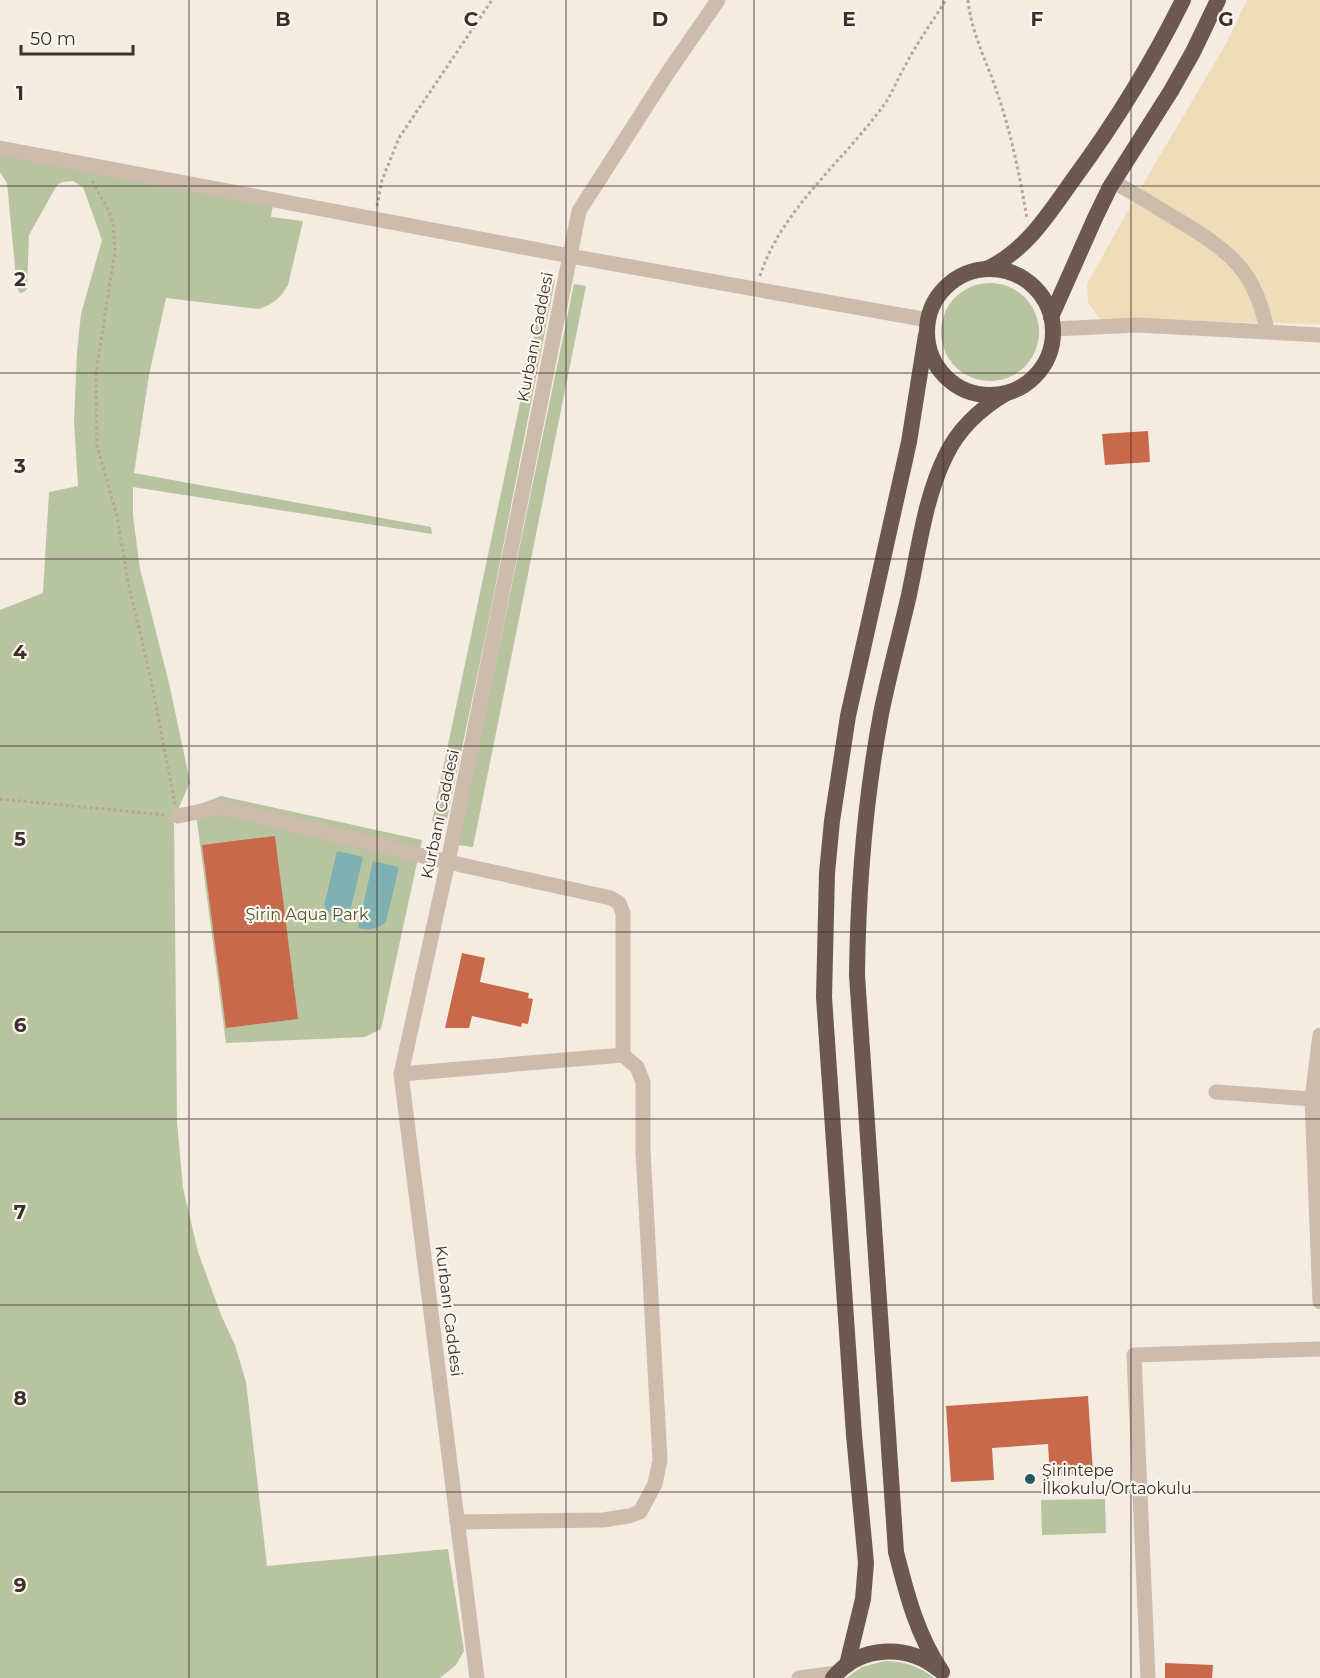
<svg xmlns="http://www.w3.org/2000/svg" width="1320" height="1678" viewBox="0 0 1320 1678" font-family="Montserrat,sans-serif">
<style>
.green{fill:#b8c4a0}
.sand{fill:#efdcb8}
.water{fill:#7fb0b2}
.building{fill:#c8694b}
.lines{fill:none;stroke-linecap:round;stroke-linejoin:round}
.path{stroke:#b9a596;stroke-width:3;stroke-dasharray:3 3;stroke-linecap:butt}
.minor{stroke:#cdbbac;stroke-width:15}
.tertiary{stroke:#cdbbac;stroke-width:15}
.trunk{stroke:#6c584f;stroke-width:16}
.grid{fill:none;stroke:#3b302b;stroke-width:1.5;stroke-opacity:0.55}
.poi-dot{fill:#1f5a5e;stroke:#fbf5ee;stroke-width:2}
.labels{text-anchor:middle;dominant-baseline:central;stroke-width:4.5;stroke-linejoin:round;paint-order:stroke}
.street-label{font-size:16px;fill:#3b302b;stroke:#fbf5ee}
.park-label{font-size:16px;fill:#4a5a2e;stroke:#fbf5ee}
.poi-label{font-size:16px;fill:#3b302b;stroke:#fbf5ee;text-anchor:start}
.grid-label{font-size:20px;text-anchor:middle;font-weight:bold;fill:#3b302b;stroke:#fbf5ee;stroke-width:4.5;stroke-linejoin:round;paint-order:stroke}
</style>
<rect width="100%" height="100%" fill="#f4ebe1"/>
<!-- green -->
<g class="green">
<path d="M 0,151 L 274,199 L 271,217 L 303,221 L 288,285 C 281,298 272,305 258,309 L 166,298 L 149,375 L 134,473 L 431,527 L 432,534 L 133,487 L 133,516 L 140,569 L 169,683 L 190,782 L 174,819 L 177,1121 L 183,1188 L 198,1252 L 221,1315 L 235,1345 L 246,1382 L 267,1566 L 448,1549 L 464,1651 L 456,1665 L 440,1678 L 0,1678 L 0,610 L 43,593 L 49,492 L 78,486 L 74,422 L 77,352 L 81,314 L 102,240 L 83,187 L 73,181 L 62,182 L 57,185 L 29,235 L 27,289 L 24,292 L 20,293 L 17,288 L 7,183 L 0,172 Z"/>
<polygon points="546,279 555,280 487,629 446,824 432,821"/>
<circle cx="990" cy="332" r="49"/>
<polygon points="574,284 586,286 473,847 458,845"/>
<polygon points="221,796 422,840 381,1029 365,1037 226,1043 195,806"/>
<polygon points="1105,1499 1106,1533 1042,1535 1041,1500"/>
<path d="M 884,1661 C 903,1661 919,1666 934,1678 L 846,1678 L 862,1667 Z"/>
</g>
<!-- sand -->
<polygon class="sand" points="1247,0 1320,0 1320,324 1100,319 1088,302 1087,284 1146,179 1226,44"/>
<!-- water -->
<g class="water">
<polygon points="337,851 363,857 347,924 333,919 324,906"/>
<path d="M 373,861 L 399,867 L 386,922 C 377,929 369,931 358,928 Z"/>
</g>
<!-- building -->
<g class="building">
<polygon points="1148,431 1150,462 1105,465 1102,434"/>
<polygon points="275,836 298,1019 226,1028 202,845"/>
<polygon points="462,953 485,958 480,982 529,993 528,998 533,999 528,1024 522,1023 521,1027 472,1016 469,1028 445,1028"/>
<polygon points="1088,1396 1093,1473 1050,1476 1048,1444 992,1448 994,1480 951,1482 946,1406"/>
<polygon points="1165,1663 1213,1665 1212,1678 1165,1678"/>
</g>
<g class="lines">
<!-- path -->
<g class="path">
<path d="M 968,0 C 971,32 987,62 997,92 C 1011,133 1020,176 1027,219"/>
<polyline points="92,181 109,211 113,224 115,250 96,373 97,446 117,516 128,582 150,675 175,804"/>
<polyline points="377,206 382,180 399,138 492,0"/>
<path d="M 760,276 C 781,209 847,158 886,102 C 893,91 898,78 905,66 C 917,43 932,22 946,0"/>
<polyline points="0,799 165,815"/>
</g>
<!-- minor -->
<g class="minor">
<polyline points="0,148 570,256 928,320"/>
<path d="M 1114,182 C 1135,194 1157,207 1178,220 C 1229,251 1256,270 1267,331"/>
<polyline points="1053,329 1138,325 1320,335"/>
<polyline points="178,816 222,807 448,862 611,898 619,903 623,913 623,1055 401,1074"/>
<polyline points="1320,1035 1312,1099 1320,1101"/>
<polyline points="1216,1092 1312,1099 1320,1302"/>
<polyline points="457,1522 603,1520 629,1516 640,1512 655,1484 660,1460 643,1151 643,1082 637,1067 623,1055"/>
<polyline points="477,1678 401,1074 448,862 579,211 667,74 718,0"/>
<polyline points="1148,1678 1134,1355 1320,1349"/>
</g>
<!-- tertiary -->
<polyline class="tertiary" points="799,1678 837,1673"/>
<!-- trunk -->
<g class="trunk">
<circle cx="990" cy="332" r="63"/>
<path d="M 987,269 C 1028,249 1049,213 1075,177 C 1116,121 1152,63 1183,0"/>
<polyline points="1051,317 1095,218 1110,187 1171,91 1193,52 1218,0"/>
<polyline points="847,1665 863,1599 866,1563 854,1435 824,997 827,873 832,821 848,716 909,442 926,335"/>
<path d="M 942,1672 C 917,1635 907,1595 896,1552 L 857,975 C 858,887 865,800 881,714 C 889,674 900,634 909,595 C 919,548 925,497 946,455 C 959,428 980,409 1005,394"/>
<path d="M 833,1678 C 859,1646 906,1643 938,1669"/>
</g>
</g>
<!-- grid -->
<path class="grid" d="M 189,0 L 189,1678M 377,0 L 377,1678M 566,0 L 566,1678M 754,0 L 754,1678M 943,0 L 943,1678M 1131,0 L 1131,1678M 0,186 L 1320,186M 0,373 L 1320,373M 0,559 L 1320,559M 0,746 L 1320,746M 0,932 L 1320,932M 0,1119 L 1320,1119M 0,1305 L 1320,1305M 0,1492 L 1320,1492"/>
<!-- markers -->
<circle class="poi-dot" cx="1030" cy="1479" r="6"/>
<g class="labels">
<!-- street labels -->
<g class="street-label">
<text transform="translate(535 337) rotate(-79)">Kurbanı Caddesi</text>
<text transform="translate(440 814) rotate(-78)">Kurbanı Caddesi</text>
<text transform="translate(449 1311) rotate(83)">Kurbanı Caddesi</text>
</g>
<!-- park labels -->
<g class="park-label">
<text x="307" y="914">Şirin Aqua Park</text>
</g>
<!-- poi labels -->
<g class="poi-label">
<text x="1042" y="1470">Şirintepe<tspan x="1042" dy="18">İlkokulu/Ortaokulu</tspan></text>
</g>
</g>
<g class="grid-label">
<text x="283" y="26">B</text>
<text x="471" y="26">C</text>
<text x="660" y="26">D</text>
<text x="849" y="26">E</text>
<text x="1037" y="26">F</text>
<text x="1226" y="26">G</text>
<text x="20" y="100">1</text>
<text x="20" y="286">2</text>
<text x="20" y="473">3</text>
<text x="20" y="659">4</text>
<text x="20" y="846">5</text>
<text x="20" y="1032">6</text>
<text x="20" y="1219">7</text>
<text x="20" y="1405">8</text>
<text x="20" y="1592">9</text>
</g>
<!-- scale -->
<path d="M21 45v9h112v-9" fill="none" stroke="#3b302b" stroke-width="3"/>
<text x="30" y="45" font-size="18" fill="#3b302b" stroke="#fbf5ee" stroke-width="4.5" paint-order="stroke">50 m</text>
</svg>
